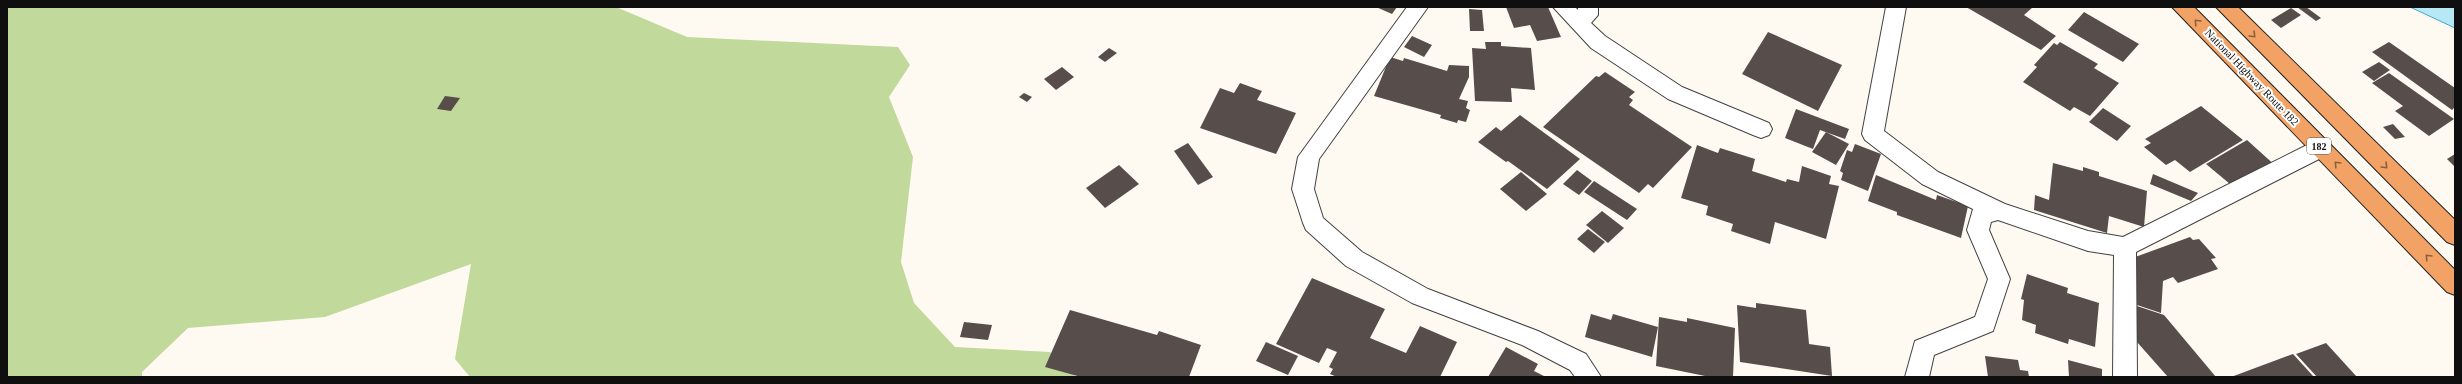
<svg xmlns="http://www.w3.org/2000/svg" width="2462" height="384" viewBox="0 0 2462 384" font-family="'Times New Roman',serif">
<style>
.forest{fill:#c1d99b}
.water{fill:#b7e8f5;stroke:#40aaca}
.building{fill:#574e4b}
.lines{fill:none;stroke-linecap:round;stroke-linejoin:round}
.minor-casing{stroke:#424242;stroke-width:2}
.trunk-casing{stroke:#202020;stroke-width:2}
.minor{fill:#fff;fill-rule:evenodd}
.trunk{fill:#f2a264;fill-rule:evenodd}
.oneway{stroke:#8c603e}
.labels{text-anchor:middle;dominant-baseline:central;stroke-width:4;stroke-linejoin:round;paint-order:stroke}
.shield{fill:#fff;stroke:#575757;stroke-width:1}
.shield-label{font-size:10px;font-weight:bold;fill:#0f0f0f}
.street-label{font-size:11px;fill:#0f0f0f;stroke:#fff}
</style>
<rect width="100%" height="100%" fill="#fffaf1"/>
<!-- forest -->
<polygon class="forest" points="7,7 616,7 687,37 898,47 910,65 889,97 913,157 901,262 914,303 955,347 1050,352 1076,377 470,377 455,359 471,264 325,317 188,328 142,372 142,377 7,377"/>
<!-- water -->
<polygon class="water" points="2410,7 2455,7 2455,28"/>
<!-- building -->
<g class="building">
<polygon points="1376,7 1397,7 1392,14"/>
<polygon points="1506,7 1548,7 1561,37 1537,41 1530,25 1514,28"/>
<polygon points="1966,7 2033,7 2024,15 2056,36 2041,50"/>
<polygon points="2297,7 2306,7 2321,18 2316,21"/>
<polygon points="2291,8 2301,15 2281,28 2271,20"/>
<polygon points="1469,9 1482,10 1484,31 1470,31"/>
<polygon points="2084,12 2139,44 2123,62 2068,30"/>
<polygon points="1768,32 1842,65 1818,111 1742,74"/>
<polygon points="1412,36 1432,45 1424,57 1404,47"/>
<polygon points="1485,42 1501,42 1501,46 1531,48 1535,90 1511,88 1512,102 1475,101 1472,48 1486,49"/>
<polygon points="2060,42 2098,64 2094,68 2119,83 2090,116 2074,107 2070,111 2023,82 2037,67 2034,65 2054,43 2057,45"/>
<polygon points="2389,42 2455,88 2455,107 2452,110 2372,52"/>
<polygon points="1109,48 1117,53 1105,62 1098,57"/>
<polygon points="1390,57 1403,61 1404,58 1447,71 1449,65 1469,66 1469,77 1459,99 1468,101 1466,108 1470,110 1466,122 1458,120 1457,123 1440,118 1441,115 1374,96"/>
<polygon points="2379,62 2390,70 2374,81 2362,72"/>
<polygon points="1062,67 1074,77 1056,90 1044,79"/>
<polygon points="1605,72 1635,92 1629,97 1633,100 1629,105 1692,147 1653,188 1648,184 1639,193 1543,127 1596,76 1599,77"/>
<polygon points="2389,73 2454,119 2429,136 2395,111 2403,106 2372,83"/>
<polygon points="1240,83 1262,91 1257,100 1296,113 1276,154 1200,128 1220,88 1234,93"/>
<polygon points="1024,93 1032,97 1027,102 1019,97"/>
<polygon points="445,96 460,98 451,111 437,109"/>
<polygon points="2201,106 2243,140 2190,172 2175,160 2166,165 2144,147 2151,143 2145,139"/>
<polygon points="2103,108 2131,126 2117,141 2089,122"/>
<polygon points="1796,109 1849,129 1845,139 1820,130 1813,149 1785,138"/>
<polygon points="1520,115 1580,159 1547,189 1508,161 1506,162 1478,142 1496,127 1501,131"/>
<polygon points="2393,124 2405,137 2395,139 2383,127"/>
<polygon points="1826,132 1849,144 1836,165 1812,152"/>
<polygon points="2247,140 2278,168 2252,182 2245,176 2230,184 2206,164"/>
<polygon points="1188,143 1213,177 1198,185 1174,151"/>
<polygon points="1855,144 1881,154 1868,191 1841,180 1843,173 1840,171 1847,150 1852,152"/>
<polygon points="1697,145 1718,153 1720,148 1755,159 1752,171 1786,182 1787,179 1799,182 1802,166 1831,176 1829,184 1839,186 1826,239 1775,222 1770,244 1731,231 1733,224 1706,215 1708,206 1681,198"/>
<polygon points="2455,154 2455,167 2447,159"/>
<polygon points="2053,163 2083,171 2083,167 2099,172 2099,176 2147,191 2144,227 2109,216 2107,233 2034,210 2035,195 2049,200"/>
<polygon points="1119,165 1139,184 1105,208 1086,188"/>
<polygon points="1577,170 1592,181 1579,195 1563,184"/>
<polygon points="1521,172 1547,194 1526,211 1500,189"/>
<polygon points="2153,174 2198,193 2191,201 2150,184"/>
<polygon points="1876,175 1936,200 1937,195 1968,206 1961,238 1897,215 1897,212 1868,201"/>
<polygon points="1594,181 1637,209 1627,220 1584,192"/>
<polygon points="1602,211 1624,228 1608,243 1586,225"/>
<polygon points="1588,229 1605,242 1594,253 1577,239"/>
<polygon points="2190,237 2193,240 2199,239 2216,258 2211,259 2218,269 2178,283 2173,277 2163,281 2161,313 2128,302 2127,260"/>
<polygon points="2027,274 2068,288 2067,293 2099,303 2095,347 2069,339 2068,344 2035,333 2036,325 2022,320 2024,300 2021,299"/>
<polygon points="1312,278 1385,309 1370,338 1406,353 1420,326 1457,342 1440,377 1337,377 1330,374 1333,369 1329,367 1337,352 1327,348 1319,363 1276,344"/>
<polygon points="1756,303 1806,310 1809,344 1830,347 1832,376 1740,362 1737,305 1756,308"/>
<polygon points="2128,303 2164,315 2216,377 2168,377 2129,333"/>
<polygon points="1070,310 1157,335 1159,331 1201,345 1189,377 1081,377 1045,367"/>
<polygon points="1591,314 1611,320 1613,314 1658,327 1652,357 1585,337"/>
<polygon points="1659,317 1687,322 1687,318 1735,328 1733,377 1710,377 1656,366"/>
<polygon points="964,322 992,325 988,340 960,337"/>
<polygon points="1266,342 1298,356 1288,375 1256,361"/>
<polygon points="2326,343 2357,377 2317,377 2296,354"/>
<polygon points="1506,347 1538,364 1534,371 1546,377 1488,377"/>
<polygon points="2293,354 2314,377 2231,377"/>
<polygon points="1985,356 2018,360 2020,370 2028,371 2029,377 1988,377"/>
<polygon points="2068,360 2102,369 2102,377 2069,377"/>
</g>
<g class="lines">
<!-- minor casing -->
<g class="minor-casing">
<g id="minor">
<polygon points="1407,7 1428,7 1319,159 1314,189 1323,218 1362,252 1428,289 1538,331 1586,354 1601,377 1575,377 1570,370 1522,345 1412,303 1346,266 1306,230 1303,223 1292,189 1298,157"/>
<polygon points="1553,7 1575,7 1578,10 1578,7 1598,7 1598,15 1591,23 1605,36 1682,87 1769,123 1772,129 1769,135 1761,138 1753,135 1668,99 1591,48"/>
<polygon points="1886,7 1906,7 1884,131 1938,172 2005,204 2088,231 2123,237 2313,142 2321,139 2329,142 2332,148 2329,154 2136,252 2137,377 2113,377 2114,255 2088,251 1998,220 1991,222 1989,230 2010,279 1993,331 1934,355 1929,377 1905,377 1915,341 1975,317 1988,279 1967,230 1973,209 1922,184 1865,140 1862,134"/>
</g>
</g>
<!-- trunk casing -->
<g class="trunk-casing">
<g id="trunk">
<polygon points="2172,7 2194,7 2455,270 2455,295 2447,292"/>
<polygon points="2216,7 2238,7 2455,220 2455,245 2447,242"/>
</g>
</g>
<!-- minor -->
<use href="#minor" class="minor"/>
<!-- trunk -->
<use href="#trunk" class="trunk"/>
</g>
<!-- one-way arrows -->
<defs><path id="oneway-chevron" d="M-2-3.5L2.5 0L-2 3.5" fill="none" stroke-width="1.6" stroke-linecap="round" stroke-linejoin="round"/></defs>
<g class="oneway">
<use href="#oneway-chevron" transform="translate(2197 22) rotate(-134)"/>
<use href="#oneway-chevron" transform="translate(2253 35) rotate(45)"/>
<use href="#oneway-chevron" transform="translate(2337 164) rotate(-134)"/>
<use href="#oneway-chevron" transform="translate(2385 166) rotate(45)"/>
<use href="#oneway-chevron" transform="translate(2428 257) rotate(-134)"/>
</g>
<g class="labels">
<!-- shield labels -->
<rect class="shield" x="2307" y="138" width="24" height="16" rx="3"/>
<g class="shield-label">
<text x="2319" y="146">182</text>
</g>
<!-- street labels -->
<g class="street-label">
<text transform="translate(2252 77) rotate(46)">National Highway Route 182</text>
</g>
</g>
<!-- border -->
<rect width="2462" height="384" fill="none" stroke="#0f0f0f" stroke-width="16"/>
</svg>
